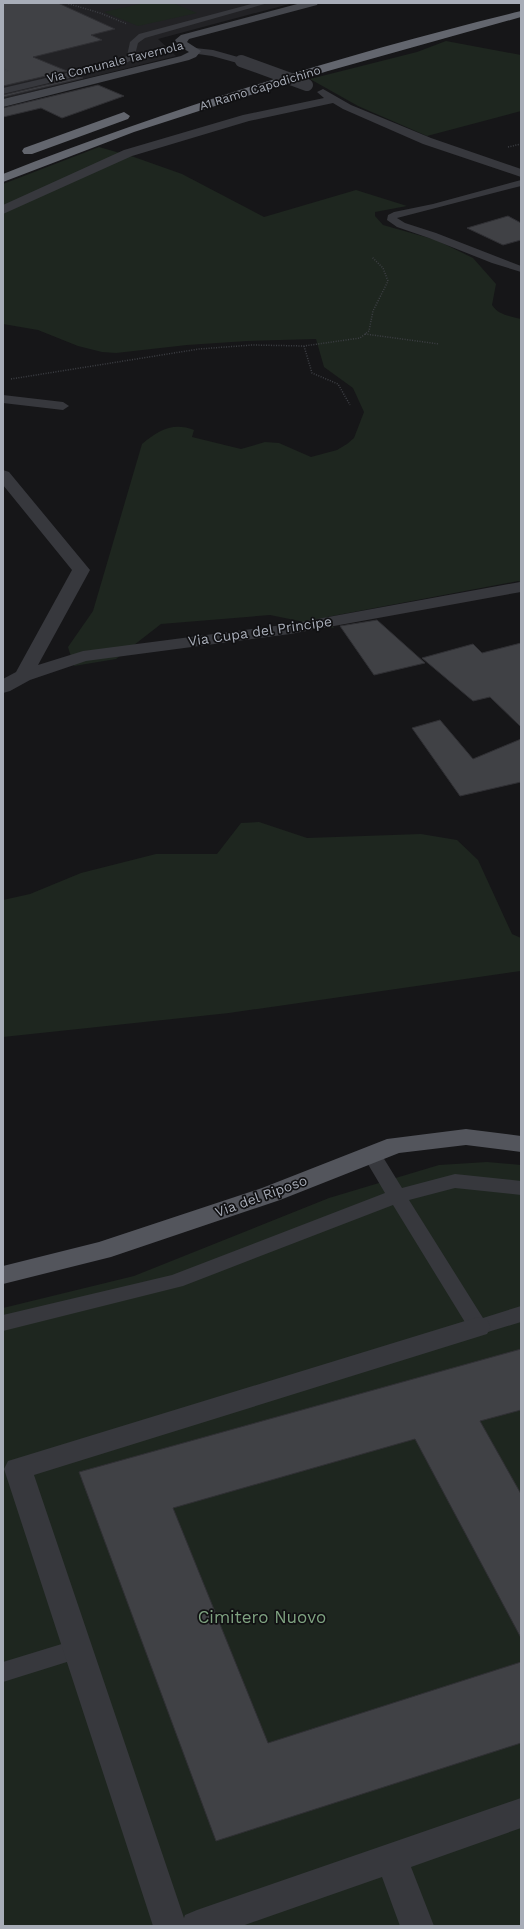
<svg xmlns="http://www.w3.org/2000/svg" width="524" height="1929" viewBox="0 0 524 1929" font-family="'Work Sans',sans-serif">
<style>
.built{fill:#222225}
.green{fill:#1e261f}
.building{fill:#404145;stroke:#303034}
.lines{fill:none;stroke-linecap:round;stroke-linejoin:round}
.path{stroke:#3d3f44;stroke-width:1.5;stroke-dasharray:1 1.5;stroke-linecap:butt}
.lane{fill:#37383d;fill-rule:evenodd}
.street{fill:#37383d;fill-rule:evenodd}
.secondary{fill:#45474d;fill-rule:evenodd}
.primary{fill:#53555c;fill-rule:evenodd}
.highway{fill:#63666e;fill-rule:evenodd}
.street-bridge{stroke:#37383d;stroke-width:12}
.labels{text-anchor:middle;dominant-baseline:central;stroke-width:3.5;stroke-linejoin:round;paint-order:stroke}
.far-street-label{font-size:12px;fill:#a8adb8;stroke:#111113}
.street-label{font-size:14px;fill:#a8adb8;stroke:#111113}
.near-park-label{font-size:17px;fill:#7fa381;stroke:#111113}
</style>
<rect width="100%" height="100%" fill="#161618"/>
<!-- built -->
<polygon class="built" points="3,3 293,3 158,39 176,56 3,99"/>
<!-- green -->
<g class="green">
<polygon points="144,3 173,3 197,13 138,26 104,12"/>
<polygon points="446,41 521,55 521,111 427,136 358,106 310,79 417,52"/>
<path d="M 99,147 L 134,157 L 182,174 L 264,217 L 356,190 L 407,206 L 375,212 L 375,216 L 383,225 L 436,240 L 473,258 L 496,284 L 492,305 C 498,315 510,316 521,319 L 521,582 L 518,581 L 327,617 L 334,628 L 270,615 L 161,624 L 116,659 L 74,666 L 68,647 L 93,611 L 142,444 C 159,430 173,422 194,430 L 192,437 L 241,449 L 265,442 L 279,443 L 311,457 L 337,450 L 347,444 L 354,438 L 364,412 L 353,388 L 324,367 L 316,339 L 247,341 L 187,345 L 116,353 L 102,352 L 78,346 L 38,330 L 3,324 L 3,184 Z"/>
<polygon points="259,822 307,838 421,834 457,840 478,860 512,934 521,938 521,971 229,1013 3,1037 3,900 30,894 81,873 156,854 217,854 241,823"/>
<polygon points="487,1162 521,1165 521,1926 3,1926 3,1308 134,1276 329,1198 439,1165"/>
</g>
<!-- building -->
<g class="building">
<polygon points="3,3 58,3 115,29 91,35 102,40 33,57 67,71 3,86"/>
<polygon points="80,77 83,78 3,97 3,95"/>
<polygon points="98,85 124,96 62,118 41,108 3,117 3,108"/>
<polygon points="508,216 521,223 521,240 503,245 467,228"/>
<polygon points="377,620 425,663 374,675 340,626"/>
<polygon points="521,643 521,727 490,697 473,701 422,658 473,644 482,653"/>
<polygon points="440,720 473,759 521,739 521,782 460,796 412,728"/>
<polygon points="521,1349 521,1410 480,1421 521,1494 521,1638 415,1439 173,1508 268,1743 521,1662 521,1743 216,1841 79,1472"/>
</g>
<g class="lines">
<!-- path -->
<g class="path">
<polyline points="66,3 100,13 127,24"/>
<polyline points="3,68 8,71"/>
<polyline points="508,147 521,144"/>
<polyline points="365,334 439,344"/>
<polyline points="304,346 312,373 338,384 350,405"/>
<polyline points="11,379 199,349 252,345 304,346 360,338 369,331 373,311 388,281 383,268 372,257"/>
</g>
<!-- lane -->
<g class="lane">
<polygon points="255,3 268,3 145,38 138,43 134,59 120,66 3,94 3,88 114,62 127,56 130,42 139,34"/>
<polygon points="521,180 521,186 397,218 405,223 436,233 521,266 521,272 492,263 429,238 397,227 387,220 388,215 394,212 433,204"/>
<polygon points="3,395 63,402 69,406 63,410 3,403"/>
<polygon points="371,1147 378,1149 402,1188 455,1174 521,1181 521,1195 455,1188 409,1200 483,1318 521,1306 521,1322 478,1335 471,1332 393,1205 183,1286 3,1331 3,1315 172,1275 385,1193 362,1154 364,1149"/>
<polygon points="78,1639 86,1642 90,1649 86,1656 3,1682 3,1662"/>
</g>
<!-- street -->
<g class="street">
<polygon points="195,48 213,50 245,59 247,61 241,64 212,56 191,53 189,51"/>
<polygon points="323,89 351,105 431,138 521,169 521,177 423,144 343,109 333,103 249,121 132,156 3,214 3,205 124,150 243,115 324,98 317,92"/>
<polygon points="3,470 9,472 90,570 38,665 83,651 290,624 520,582 521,592 290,634 86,661 30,680 10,691 3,693 3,679 16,672 72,570 3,485"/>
<polygon points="478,1317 487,1320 491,1327 487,1334 34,1475 184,1918 185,1915 197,1910 521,1798 521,1828 411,1867 434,1926 400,1926 382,1877 242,1926 153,1926 4,1469 8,1461"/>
</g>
<!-- secondary -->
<polygon class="secondary" points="301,3 318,3 317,5 189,39 187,42 201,51 196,57 189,60 3,107 3,99 181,56 189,52 179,46 175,40 181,35"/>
<!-- primary -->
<polygon class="primary" points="466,1129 521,1136 521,1152 466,1145 399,1153 280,1200 111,1257 3,1284 3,1266 99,1242 262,1188 387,1139"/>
<!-- highway -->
<g class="highway">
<path d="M 521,11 L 521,17 L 328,71 L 199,111 L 134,132 L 3,182 L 3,174 C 171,108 345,54 521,11 Z"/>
<polygon points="124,112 130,116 128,119 32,154 24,154 22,151 24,148"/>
</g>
<!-- street-bridge -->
<polyline class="street-bridge" points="241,61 307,85"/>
</g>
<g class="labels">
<!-- far-street labels -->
<g class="far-street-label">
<text transform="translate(115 62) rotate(-14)">Via Comunale Tavernola</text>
<text transform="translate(260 88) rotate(-17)">A1 Ramo Capodichino</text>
</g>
<!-- street labels -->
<g class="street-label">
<text transform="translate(260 631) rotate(-8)">Via Cupa del Principe</text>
<text transform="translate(261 1196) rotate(-20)">Via del Riposo</text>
</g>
<!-- near-park labels -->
<g class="near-park-label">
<text x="262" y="1617">Cimitero Nuovo</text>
</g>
</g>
<!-- border -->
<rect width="524" height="1929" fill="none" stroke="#a8adb8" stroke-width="8"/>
</svg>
